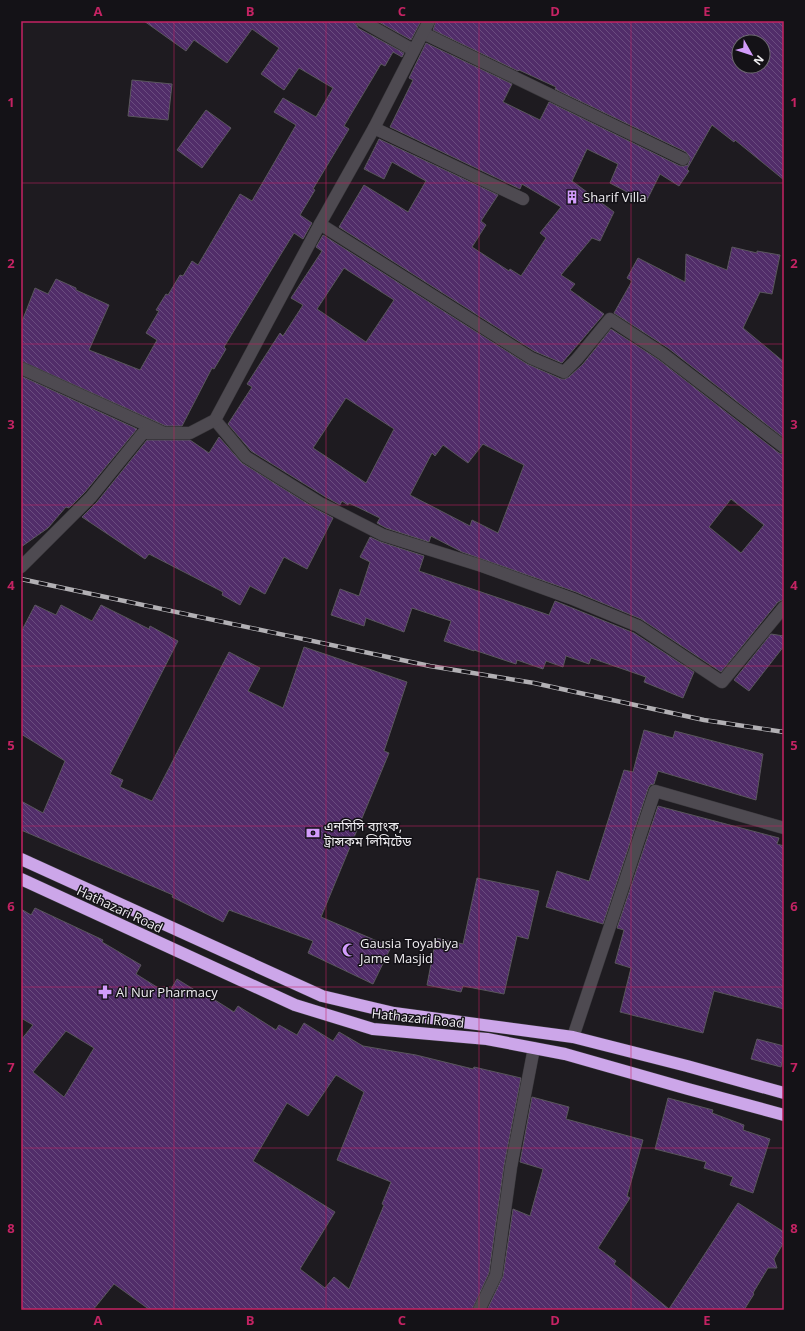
<svg xmlns="http://www.w3.org/2000/svg" width="805" height="1331" viewBox="0 0 805 1331" font-family="'Open Sans','Noto Sans Bengali',sans-serif">
<style>
.building{fill:url(#building-back-hatch);stroke:#59565c;fill-rule:evenodd}
.lines{fill:none;stroke-linecap:round;stroke-linejoin:round}
.street-casing{stroke:#3b393d;stroke-width:13}
.highway-casing{stroke:#3b393d;stroke-width:13}
.street{stroke:#4e4a51;stroke-width:12}
.highway{stroke:#cca6e9;stroke-width:12}
.rail-casing{stroke:#b2b0b4;stroke-width:4.5}
.rail{stroke:#141217;stroke-width:3;stroke-dasharray:9;stroke-linecap:butt}
.grid{fill:none;stroke:#c42363;stroke-width:1;stroke-opacity:0.55}
.labels{text-anchor:middle;dominant-baseline:central;stroke-width:3;stroke-linejoin:round;paint-order:stroke}
.poi-label{font-size:13px;fill:#f0eef2;stroke:#141217;text-anchor:start}
.street-label{font-size:13px;fill:#f0eef2;stroke:#141217}
.neatline{fill:none;stroke:#c42363;stroke-width:1.5}
.grid-label{font-size:13px;text-anchor:middle;font-weight:bold;fill:#c42363}
</style>
<defs>
<pattern id="building-back-hatch" width="6" height="6" patternUnits="userSpaceOnUse"><rect width="6" height="6" fill="#512d69"/><path d="M-1 5l2 2M0 0l6 6M5-1l2 2" fill="none" stroke="#6a4c7f"/></pattern>
</defs>
<rect width="100%" height="100%" fill="#1e1b20"/>
<!-- building -->
<g class="building">
<polygon points="144,21 355,21 358,28 404,53 402,57 393,52 385,66 381,64 344,126 349,129 313,189 315,190 300,215 312,223 303,239 294,233 224,347 226,349 214,369 212,368 182,426 166,426 21,361 21,324 35,288 48,294 56,279 76,288 76,290 109,305 89,350 140,370 157,340 146,333 159,311 156,310 166,294 168,295 180,275 183,276 192,261 198,265 240,194 252,201 296,125 274,112 283,98 316,117 333,88 299,68 284,90 261,74 279,48 252,29 227,63 194,40 186,51"/>
<polygon points="377,21 421,21 411,40"/>
<path d="M 436,21 L 784,21 L 784,180 L 735,140 L 734,142 L 712,125 L 687,169 L 689,171 L 679,186 L 660,174 L 646,202 L 610,183 L 618,164 L 587,149 L 572,181 L 614,212 L 600,241 L 592,238 L 561,275 L 575,284 L 570,290 L 604,314 L 562,363 L 534,351 L 339,227 L 364,185 L 408,212 L 426,181 L 392,162 L 384,179 L 364,169 L 379,139 L 498,195 L 481,221 L 486,225 L 472,247 L 509,271 L 510,269 L 521,276 L 546,238 L 540,233 L 561,207 L 522,184 L 520,189 L 390,127 L 413,80 L 409,78 L 426,43 L 512,84 L 503,102 L 540,120 L 549,102 L 680,166 L 684,166 L 688,165 L 690,158 L 686,152 L 555,89 L 556,87 L 519,70 L 518,71 L 433,30 ZM 739,42 L 763,42 L 763,66 L 739,66 Z"/>
<polygon points="132,80 172,84 168,120 128,116"/>
<polygon points="206,110 231,128 202,168 177,150"/>
<path d="M 323,235 L 527,364 L 561,379 L 565,379 L 569,377 L 583,364 L 611,329 L 659,360 L 779,453 L 784,454 L 784,599 L 778,602 L 721,672 L 641,619 L 576,592 L 462,552 L 431,536 L 429,542 L 386,528 L 377,523 L 380,518 L 349,503 L 348,505 L 342,501 L 340,505 L 324,496 L 251,451 L 228,424 L 252,387 L 247,384 L 280,333 L 283,336 L 303,305 L 291,298 L 322,251 L 316,247 ZM 344,268 L 394,300 L 366,342 L 317,309 ZM 346,398 L 394,429 L 366,483 L 313,448 ZM 483,444 L 524,465 L 498,533 L 472,520 L 470,526 L 410,495 L 432,453 L 435,456 L 443,445 L 468,463 ZM 731,499 L 764,525 L 741,553 L 709,527 Z"/>
<polygon points="732,247 757,253 757,251 780,255 772,294 760,292 743,328 784,362 784,438 668,348 614,313 632,281 627,278 638,258 685,282 686,254 727,270"/>
<polygon points="21,376 137,429 85,492 69,508 66,507 48,528 21,547"/>
<polygon points="219,437 242,463 316,509 333,518 307,569 284,557 265,594 250,586 240,605 222,595 223,592 149,554 145,559 82,517 97,502 147,440 190,440 209,453"/>
<polygon points="370,537 381,542 424,556 419,571 549,615 555,601 634,633 694,672 683,698 644,682 646,677 591,658 589,664 566,656 563,667 546,661 543,669 517,660 516,664 474,650 474,651 444,641 451,621 412,608 404,632 366,618 364,626 331,615 340,589 359,596 370,562 360,557"/>
<polygon points="35,605 56,615 61,605 92,621 101,605 149,629 150,626 178,641 110,774 123,780 120,787 152,801 229,652 260,668 248,691 283,708 304,647 407,682 384,751 389,753 321,917 391,947 373,984 308,953 313,941 229,910 223,922 172,897 173,895 21,830 21,801 43,813 65,761 21,734 21,632"/>
<polygon points="771,634 784,636 784,646 749,691 734,680"/>
<polygon points="644,730 673,738 675,731 763,754 756,800 658,771 654,784 650,785 648,789 603,924 546,907 557,871 589,881 624,770 633,772"/>
<polygon points="658,806 779,838 777,844 784,846 784,1009 714,991 703,1033 620,1012 631,968 615,963 624,930 617,928"/>
<polygon points="477,878 539,891 528,939 517,936 504,994 463,986 461,992 427,985 436,938 463,944"/>
<path d="M 35,908 L 103,940 L 102,942 L 141,965 L 136,974 L 168,994 L 177,979 L 206,997 L 207,995 L 234,1012 L 238,1006 L 276,1030 L 279,1025 L 297,1035 L 304,1023 L 333,1041 L 339,1032 L 363,1046 L 416,1055 L 473,1069 L 474,1067 L 521,1078 L 504,1166 L 489,1273 L 472,1310 L 150,1310 L 114,1284 L 93,1310 L 21,1310 L 21,1040 L 33,1025 L 21,1018 L 21,909 L 31,915 ZM 66,1031 L 94,1048 L 64,1097 L 33,1072 ZM 336,1075 L 364,1092 L 337,1160 L 391,1182 L 382,1204 L 384,1205 L 349,1289 L 334,1277 L 325,1288 L 300,1269 L 335,1212 L 253,1161 L 287,1103 L 308,1116 Z"/>
<polygon points="757,1039 784,1046 784,1054 781,1067 751,1059"/>
<polygon points="532,1097 569,1107 566,1119 643,1140 627,1196 630,1198 598,1248 616,1261 614,1264 669,1309 738,1203 784,1232 784,1242 774,1259 777,1268 768,1268 753,1293 754,1294 744,1310 487,1310 503,1276 513,1209 530,1216 543,1169 520,1162"/>
<polygon points="668,1098 713,1110 712,1113 744,1125 743,1130 770,1139 753,1193 730,1185 733,1177 704,1168 706,1162 655,1149"/>
</g>
<g class="lines">
<!-- street casing -->
<g class="street-casing">
<g id="street">
<polyline points="362,21 413,50"/>
<polyline points="423,33 683,159"/>
<polyline points="374,128 523,199"/>
<polyline points="320,224 531,358 564,372 577,359 610,319 663,354 784,447"/>
<polyline points="21,368 162,432"/>
<polyline points="215,420 246,457 320,503 383,535 479,565 573,599 638,626 722,682 784,607"/>
<polyline points="21,567 91,497 143,433 190,433 215,420 320,224 374,128 429,21"/>
<polyline points="573,1037 655,791 784,828"/>
<polyline points="479,1310 496,1275 511,1167 534,1048"/>
</g>
</g>
<!-- highway casing -->
<g class="highway-casing">
<g id="highway">
<polyline points="21,859 322,996 394,1013 573,1037 687,1066 784,1093"/>
<polyline points="21,879 295,1005 373,1029 487,1039 565,1054 688,1089 784,1115"/>
</g>
</g>
<!-- street -->
<use href="#street" class="street"/>
<!-- highway -->
<use href="#highway" class="highway"/>
<!-- rail casing -->
<g class="rail-casing">
<polyline id="rail" points="21,579 430,666 534,683 704,720 784,732"/>
</g>
<!-- rail -->
<use href="#rail" class="rail"/>
</g>
<!-- grid -->
<path class="grid" d="M 174,21 L 174,1310M 326,21 L 326,1310M 479,21 L 479,1310M 631,21 L 631,1310M 21,183 L 784,183M 21,344 L 784,344M 21,505 L 784,505M 21,666 L 784,666M 21,826 L 784,826M 21,987 L 784,987M 21,1148 L 784,1148"/>
<!-- icons -->
<defs>
<g id="building-bare" transform="scale(1.08)"><path d="M-4-6H4V6H1V3H-1V6H-4ZM-2.5-4.3h1.7v1.8h-1.7ZM.8-4.3h1.7v1.8H.8ZM-2.5-1h1.7V.8h-1.7ZM.8-1h1.7V.8H.8Z" fill="#d39cfc" stroke="#141217" stroke-width="2.5" paint-order="stroke"/></g>
<g id="bank-bare" transform="scale(1.08)"><path d="M-6-4H6V4H-6ZM0-2.3a2.3 2.3 0 1 0 0 4.6a2.3 2.3 0 1 0 0-4.6Z" fill="#d39cfc" stroke="#141217" stroke-width="2.5" paint-order="stroke"/></g>
<g id="mosque-bare" transform="scale(1.08)"><path d="M3.5-4.9A6 6 0 1 0 3.5 4.9A5 5 0 1 1 3.5-4.9Z" fill="#d39cfc" stroke="#141217" stroke-width="2.5" paint-order="stroke"/></g>
<g id="pharmacy-bare" transform="scale(1.08)"><path d="M-2-6h4v4h4v4h-4v4h-4v-4h-4v-4h4Z" fill="#d39cfc" stroke="#141217" stroke-width="2.5" paint-order="stroke"/></g>
</defs>
<g fill-rule="evenodd">
<use href="#building-bare" x="572" y="197"/>
<use href="#bank-bare" x="313" y="833"/>
<use href="#mosque-bare" x="349" y="950"/>
<use href="#pharmacy-bare" x="105" y="992"/>
</g>
<g class="labels">
<!-- poi labels -->
<g class="poi-label">
<text x="583" y="197">Sharif Villa</text>
<text x="324" y="826">এনসিসি ব্যাংক,<tspan x="324" dy="15">ট্রান্সকম লিমিটেড</tspan></text>
<text x="360" y="943">Gausia Toyabiya<tspan x="360" dy="15">Jame Masjid</tspan></text>
<text x="116" y="992">Al Nur Pharmacy</text>
</g>
<!-- street labels -->
<g class="street-label">
<text transform="translate(120 909) rotate(25)">Hathazari Road</text>
<text transform="translate(418 1018) rotate(6)">Hathazari Road</text>
</g>
</g>
<!-- border -->
<rect width="805" height="1331" fill="none" stroke="#141217" stroke-width="44"/>
<!-- north arrow -->
<g transform="translate(751 54) rotate(129)"><circle r="19" fill="#141217" stroke="#6c6a6f"/>
<path d="M0-3L7 15L0 10L-7 15Z" fill="#d39cfc"/>
<text y="-6" font-size="11" font-weight="bold" text-anchor="middle" fill="#f0eef2">N</text>
</g>
<rect x="22" y="22" width="761" height="1287" class="neatline"/>
<g class="grid-label">
<text x="98" y="16">A</text>
<text x="250" y="16">B</text>
<text x="402" y="16">C</text>
<text x="555" y="16">D</text>
<text x="707" y="16">E</text>
<text x="11" y="107">1</text>
<text x="794" y="107">1</text>
<text x="11" y="268">2</text>
<text x="794" y="268">2</text>
<text x="11" y="429">3</text>
<text x="794" y="429">3</text>
<text x="11" y="590">4</text>
<text x="794" y="590">4</text>
<text x="11" y="750">5</text>
<text x="794" y="750">5</text>
<text x="11" y="911">6</text>
<text x="794" y="911">6</text>
<text x="11" y="1072">7</text>
<text x="794" y="1072">7</text>
<text x="11" y="1233">8</text>
<text x="794" y="1233">8</text>
<text x="98" y="1325">A</text>
<text x="250" y="1325">B</text>
<text x="402" y="1325">C</text>
<text x="555" y="1325">D</text>
<text x="707" y="1325">E</text>
</g>
</svg>
